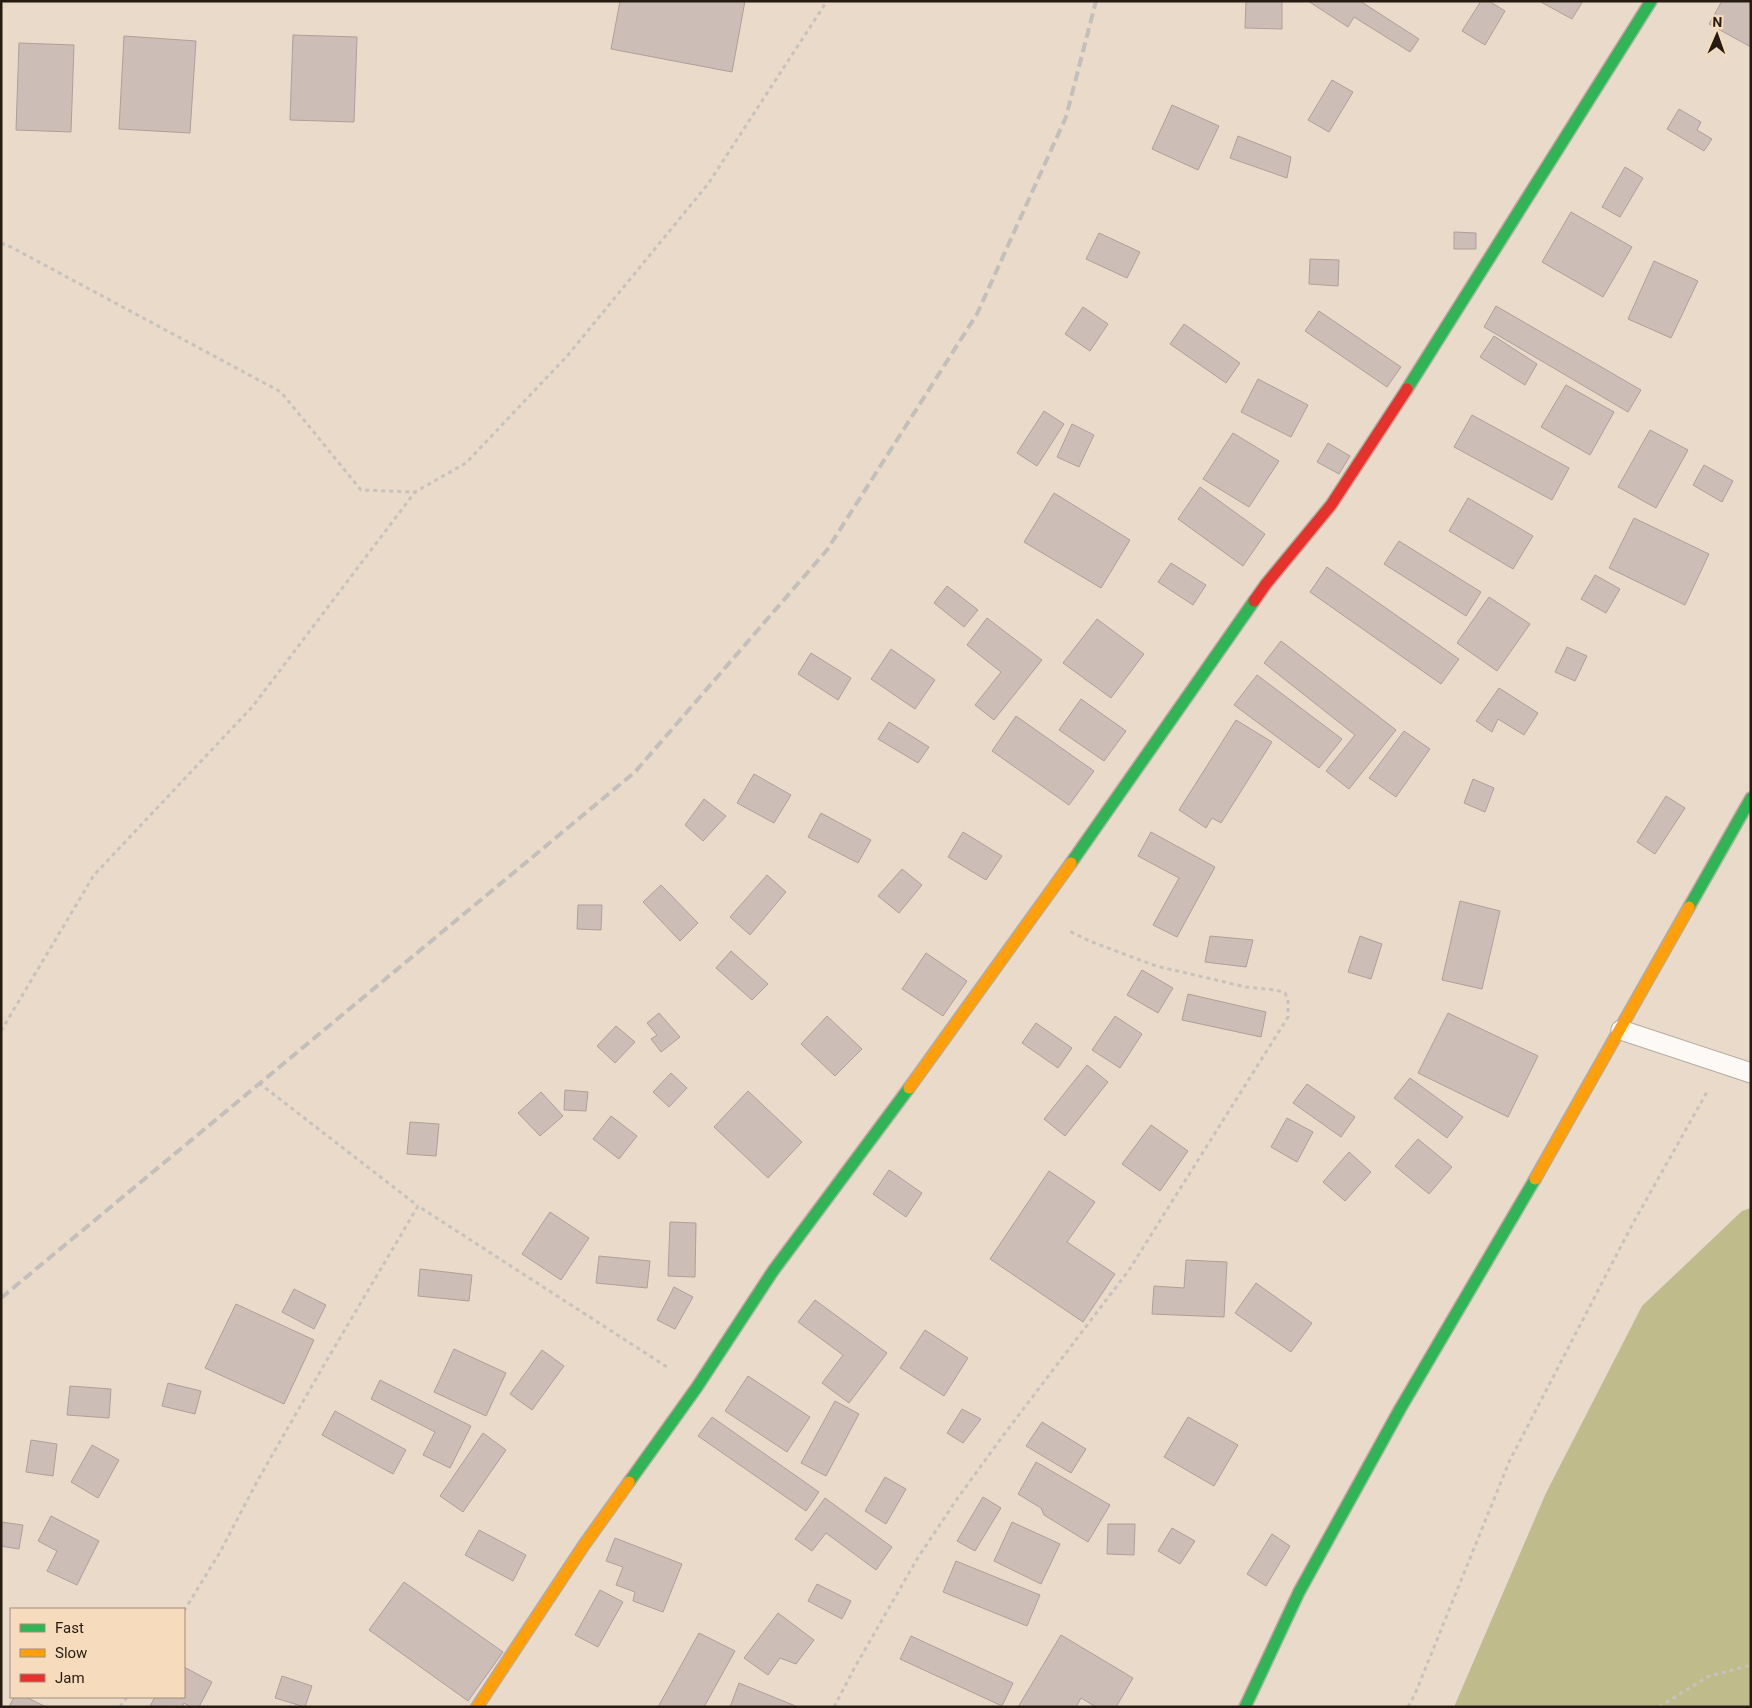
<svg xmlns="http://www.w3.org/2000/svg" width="1752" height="1708" viewBox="0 0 1752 1708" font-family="Roboto,sans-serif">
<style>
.forest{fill:#bfbb8a}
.building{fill:#ccbdb6;stroke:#aea098}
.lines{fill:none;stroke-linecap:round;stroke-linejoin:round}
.lane-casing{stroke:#b6ab9f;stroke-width:21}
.fast-casing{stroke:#b6ab9f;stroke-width:14}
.slow-casing{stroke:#b6ab9f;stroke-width:14}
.jam-casing{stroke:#b6ab9f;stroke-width:14}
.path{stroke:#c8c2bd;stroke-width:3;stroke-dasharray:4 4;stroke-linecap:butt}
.lane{stroke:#fcf9f7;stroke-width:19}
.fast{stroke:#30b455;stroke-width:11}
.slow{stroke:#ff9f0a;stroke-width:11}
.jam{stroke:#e5322d;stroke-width:11}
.rail{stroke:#c3bfba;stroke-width:4;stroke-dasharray:10 5;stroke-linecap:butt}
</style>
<rect width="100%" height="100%" fill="#e9daca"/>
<!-- forest -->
<polygon class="forest" points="1751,1208 1751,1707 1454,1707 1546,1493 1642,1306 1742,1211"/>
<!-- building -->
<g class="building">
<polygon points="620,1 745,1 732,72 611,49"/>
<polygon points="1246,1 1282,1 1282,29 1245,28"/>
<polygon points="1308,1 1360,1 1419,39 1410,52 1354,17 1348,27"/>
<polygon points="1481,1 1489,1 1505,11 1485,45 1462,31"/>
<polygon points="1539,1 1583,1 1572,19"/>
<polygon points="1722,1 1751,1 1751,47 1709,24"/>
<polygon points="293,35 357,37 354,122 290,120"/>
<polygon points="124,36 196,41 190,133 119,129"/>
<polygon points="19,43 74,45 71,132 16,130"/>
<polygon points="1332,80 1353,92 1329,132 1308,120"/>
<polygon points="1172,105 1219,126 1198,170 1152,149"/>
<polygon points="1679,109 1701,122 1697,130 1712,139 1704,151 1667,129"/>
<polygon points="1238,136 1291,157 1287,178 1230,158"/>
<polygon points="1625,167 1643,178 1620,217 1602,207"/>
<polygon points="1571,212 1632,247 1603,297 1542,262"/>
<polygon points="1454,232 1476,233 1476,249 1454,249"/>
<polygon points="1099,233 1140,252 1127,278 1086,259"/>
<polygon points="1310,259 1339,260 1338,286 1309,284"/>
<polygon points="1654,261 1698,281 1671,338 1628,319"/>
<polygon points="1496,306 1641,390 1628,412 1484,327"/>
<polygon points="1083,307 1108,324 1090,351 1065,334"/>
<polygon points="1319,311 1401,367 1387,387 1305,331"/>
<polygon points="1184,324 1240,363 1226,383 1170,344"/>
<polygon points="1494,336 1537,364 1525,385 1480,357"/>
<polygon points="1258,379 1308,405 1291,437 1241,412"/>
<polygon points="1566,385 1614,412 1590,455 1541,427"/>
<polygon points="1044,411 1064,424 1037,466 1017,453"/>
<polygon points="1472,415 1569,468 1552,500 1454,447"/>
<polygon points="1072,424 1094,435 1079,467 1057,457"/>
<polygon points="1650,430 1688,450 1656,508 1618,487"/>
<polygon points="1233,433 1279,461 1249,507 1203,479"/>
<polygon points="1328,443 1350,456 1339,474 1317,462"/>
<polygon points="1704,465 1733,481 1722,502 1693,485"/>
<polygon points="1200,487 1265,534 1243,566 1178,519"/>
<polygon points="1054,493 1130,540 1101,588 1024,542"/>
<polygon points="1468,498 1533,536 1513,569 1449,531"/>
<polygon points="1634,518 1709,554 1685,605 1609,568"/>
<polygon points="1399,541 1481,592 1466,616 1384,564"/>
<polygon points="1171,563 1206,585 1193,605 1158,582"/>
<polygon points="1327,567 1459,659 1441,684 1310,592"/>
<polygon points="1595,575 1620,589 1606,613 1581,599"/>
<polygon points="947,586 978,610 964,627 934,603"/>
<polygon points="1489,597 1530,624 1497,671 1457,643"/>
<polygon points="987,618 1042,660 994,720 975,705 1001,672 967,645"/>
<polygon points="1097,619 1144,654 1111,698 1063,663"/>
<polygon points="1281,641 1396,730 1349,789 1326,771 1355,735 1264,663"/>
<polygon points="1567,647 1587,656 1575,681 1555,672"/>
<polygon points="891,649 935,680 915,709 871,679"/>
<polygon points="811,653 851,678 838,700 798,674"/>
<polygon points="1257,675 1342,739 1319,768 1234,705"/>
<polygon points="1499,688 1538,713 1524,735 1498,719 1492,732 1476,721"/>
<polygon points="1081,699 1126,731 1104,761 1059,730"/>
<polygon points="1016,716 1094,771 1069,805 992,751"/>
<polygon points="1236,720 1272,742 1221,823 1212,818 1206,828 1179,810"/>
<polygon points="889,722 929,747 918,763 878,739"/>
<polygon points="1404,731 1430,749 1396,797 1369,778"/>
<polygon points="754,774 791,795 774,823 737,803"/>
<polygon points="1473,779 1494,788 1485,812 1464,803"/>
<polygon points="1666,796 1685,808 1655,854 1637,842"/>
<polygon points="704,799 726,816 703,841 685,825"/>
<polygon points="821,813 871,840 858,863 808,837"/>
<polygon points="963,832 1002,856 986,880 948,857"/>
<polygon points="1151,832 1215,867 1177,937 1153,925 1179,878 1138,856"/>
<polygon points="902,869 922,885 899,913 878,896"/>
<polygon points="767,875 786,892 750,935 730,917"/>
<polygon points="661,885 698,923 680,941 643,902"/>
<polygon points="1460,901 1500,911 1482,989 1442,980"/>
<polygon points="578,905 602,905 601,930 577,929"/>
<polygon points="1210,936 1253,940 1246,967 1205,962"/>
<polygon points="1360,936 1382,944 1371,979 1348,972"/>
<polygon points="731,951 768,984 752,1000 716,968"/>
<polygon points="926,953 967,981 943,1016 902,989"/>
<polygon points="1142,970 1173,988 1158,1013 1127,995"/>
<polygon points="1188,994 1266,1012 1261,1037 1182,1020"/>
<polygon points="659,1013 680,1037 661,1052 651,1039 657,1035 647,1023"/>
<polygon points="1448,1013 1538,1056 1508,1117 1418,1073"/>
<polygon points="827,1016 862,1049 835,1076 801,1044"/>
<polygon points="1115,1016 1142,1034 1120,1068 1092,1050"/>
<polygon points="1036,1023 1072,1048 1058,1068 1022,1043"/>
<polygon points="616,1026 635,1042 615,1063 597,1046"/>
<polygon points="1087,1065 1108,1082 1065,1136 1044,1119"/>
<polygon points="671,1073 687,1088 669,1107 653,1092"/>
<polygon points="1410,1078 1463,1117 1447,1138 1394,1098"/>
<polygon points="1307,1084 1355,1117 1341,1137 1293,1103"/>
<polygon points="565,1090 588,1092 586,1111 564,1110"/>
<polygon points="748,1091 802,1142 768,1178 714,1127"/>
<polygon points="541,1092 563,1116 540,1136 518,1113"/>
<polygon points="611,1116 637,1136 619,1159 593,1139"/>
<polygon points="1287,1118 1313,1132 1297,1162 1271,1147"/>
<polygon points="410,1122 439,1124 436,1156 407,1154"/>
<polygon points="1151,1125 1188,1151 1160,1191 1122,1164"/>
<polygon points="1418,1139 1452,1167 1429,1194 1395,1166"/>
<polygon points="1349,1152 1371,1172 1345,1201 1323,1182"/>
<polygon points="889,1170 922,1193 906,1217 873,1194"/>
<polygon points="1049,1171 1095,1202 1067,1242 1115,1274 1083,1322 990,1259"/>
<polygon points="550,1212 589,1238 561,1280 522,1254"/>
<polygon points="670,1222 696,1223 695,1277 668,1276"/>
<polygon points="599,1256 650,1261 647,1288 596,1283"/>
<polygon points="1186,1260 1227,1262 1224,1317 1152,1314 1154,1286 1184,1288"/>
<polygon points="420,1269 472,1275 469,1301 418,1296"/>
<polygon points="1256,1283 1312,1323 1291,1352 1235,1313"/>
<polygon points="674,1287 693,1297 675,1329 657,1320"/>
<polygon points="294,1289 326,1305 314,1329 282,1312"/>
<polygon points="815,1300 887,1353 849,1403 822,1383 843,1355 798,1322"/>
<polygon points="236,1304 314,1340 284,1404 205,1368"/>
<polygon points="925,1330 968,1358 944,1396 900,1368"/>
<polygon points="454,1349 506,1373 486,1416 434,1392"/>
<polygon points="542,1350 564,1366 532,1410 510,1394"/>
<polygon points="748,1376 810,1417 787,1452 725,1411"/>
<polygon points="380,1380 471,1426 450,1468 423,1455 435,1432 371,1399"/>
<polygon points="168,1383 201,1391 195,1414 162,1406"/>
<polygon points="70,1386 111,1389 109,1418 67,1415"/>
<polygon points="835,1401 859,1414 826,1476 801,1463"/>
<polygon points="962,1409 981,1419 963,1443 947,1433"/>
<polygon points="335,1411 406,1450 393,1474 322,1435"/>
<polygon points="712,1417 819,1492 806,1511 698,1436"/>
<polygon points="1188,1417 1238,1445 1214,1486 1164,1457"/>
<polygon points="1042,1422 1086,1449 1071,1473 1026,1446"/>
<polygon points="483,1433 506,1450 463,1512 440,1496"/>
<polygon points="31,1440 57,1444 53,1476 26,1472"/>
<polygon points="92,1445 119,1460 98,1498 71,1482"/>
<polygon points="1036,1462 1110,1505 1088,1542 1044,1515 1041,1508 1018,1494"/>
<polygon points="885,1477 906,1489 886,1524 865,1511"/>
<polygon points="983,1497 1001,1508 975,1551 957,1541"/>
<polygon points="825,1498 892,1547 876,1570 826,1533 812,1551 795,1539"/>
<polygon points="51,1516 99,1541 77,1585 47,1571 57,1551 38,1541"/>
<polygon points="1,1522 23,1525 19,1549 1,1546"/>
<polygon points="1012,1522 1060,1544 1041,1584 994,1561"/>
<polygon points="1108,1524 1135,1524 1134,1555 1107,1554"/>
<polygon points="1172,1528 1195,1541 1180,1564 1158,1551"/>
<polygon points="479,1530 526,1555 513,1581 465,1555"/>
<polygon points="1272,1534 1290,1546 1266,1586 1247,1574"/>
<polygon points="615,1538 682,1564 663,1612 633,1601 635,1592 616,1585 623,1567 606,1561"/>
<polygon points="956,1561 1040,1595 1027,1626 943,1592"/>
<polygon points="404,1582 503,1652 468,1701 369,1630"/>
<polygon points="817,1584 851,1601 842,1619 808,1601"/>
<polygon points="600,1590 623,1602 598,1647 575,1635"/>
<polygon points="778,1613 814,1640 796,1664 780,1658 768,1675 744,1658"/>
<polygon points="699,1633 735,1651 704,1707 658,1707"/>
<polygon points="1061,1635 1133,1678 1116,1707 1096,1707 1081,1698 1076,1707 1018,1707"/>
<polygon points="911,1636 1013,1683 1002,1706 900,1659"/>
<polygon points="184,1667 212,1682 199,1707 191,1707 184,1703 182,1707 150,1706 155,1697 184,1697"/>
<polygon points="282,1676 312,1686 305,1707 275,1698"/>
<polygon points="739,1683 798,1707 730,1707"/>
<polygon points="14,1697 26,1697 46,1707 9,1707"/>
</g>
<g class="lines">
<!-- lane casing -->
<g class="lane-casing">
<polyline id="lane" points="1621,1030 1751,1073"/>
</g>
<!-- fast casing -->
<g class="fast-casing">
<g id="fast">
<polyline points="1407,389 1651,1"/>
<polyline points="1071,863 1254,601"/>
<polyline points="1689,907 1751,798"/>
<polyline points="629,1482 697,1387 773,1271 909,1088"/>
<polyline points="1245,1707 1299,1592 1400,1409 1535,1179"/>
</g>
</g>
<!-- slow casing -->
<g class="slow-casing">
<g id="slow">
<polyline points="909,1088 1071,863"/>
<polyline points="1535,1179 1689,907"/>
<polyline points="477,1707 584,1545 629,1482"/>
</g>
</g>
<!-- jam casing -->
<g class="jam-casing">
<polyline id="jam" points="1254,601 1266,584 1331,505 1407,389"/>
</g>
<!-- path -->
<g class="path">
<polyline points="1,243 11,247 281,392 361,490 415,492 466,463 568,355 708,184 827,1"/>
<polyline points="1,1031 94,875 253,706 415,492"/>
<polyline points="259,1083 418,1206"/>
<polyline points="184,1611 220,1552 259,1478 324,1365 418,1206 667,1367"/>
<polyline points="120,1707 127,1697"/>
<polyline points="834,1707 855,1667 917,1559 957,1499 1002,1437 1129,1270 1288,1017 1288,1000 1285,993 1276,990 1246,987 1156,966 1092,942 1067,930"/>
<polyline points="1408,1707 1415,1694 1509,1462 1632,1225 1707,1092"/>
<polyline points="1659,1707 1707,1677 1751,1665"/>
</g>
<!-- lane -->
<use href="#lane" class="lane"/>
<!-- fast -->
<use href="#fast" class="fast"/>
<!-- slow -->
<use href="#slow" class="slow"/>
<!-- jam -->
<use href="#jam" class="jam"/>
<!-- rail -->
<polyline class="rail" points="1,1298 635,772 827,550 977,314 1066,117 1096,1"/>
</g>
<!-- border -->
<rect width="1752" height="1708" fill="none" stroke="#251b10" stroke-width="5"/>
<!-- legend -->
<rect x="10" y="1608" width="175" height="90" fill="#f6dbbd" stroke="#a28e78"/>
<rect x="20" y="1624" width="25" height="8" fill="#30b455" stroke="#a28e78"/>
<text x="55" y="1633" font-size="15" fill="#251b10">Fast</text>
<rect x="20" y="1649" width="25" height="8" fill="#ff9f0a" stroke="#a28e78"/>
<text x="55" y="1658" font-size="15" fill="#251b10">Slow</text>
<rect x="20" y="1674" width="25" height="8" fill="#e5322d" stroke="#a28e78"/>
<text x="55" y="1683" font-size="15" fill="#251b10">Jam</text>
<!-- north arrow -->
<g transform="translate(1717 35) rotate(2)" stroke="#f6dbbd" stroke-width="4" paint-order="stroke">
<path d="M0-4L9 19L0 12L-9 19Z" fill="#251b10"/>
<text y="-8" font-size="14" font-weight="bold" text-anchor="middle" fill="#251b10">N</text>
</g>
</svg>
